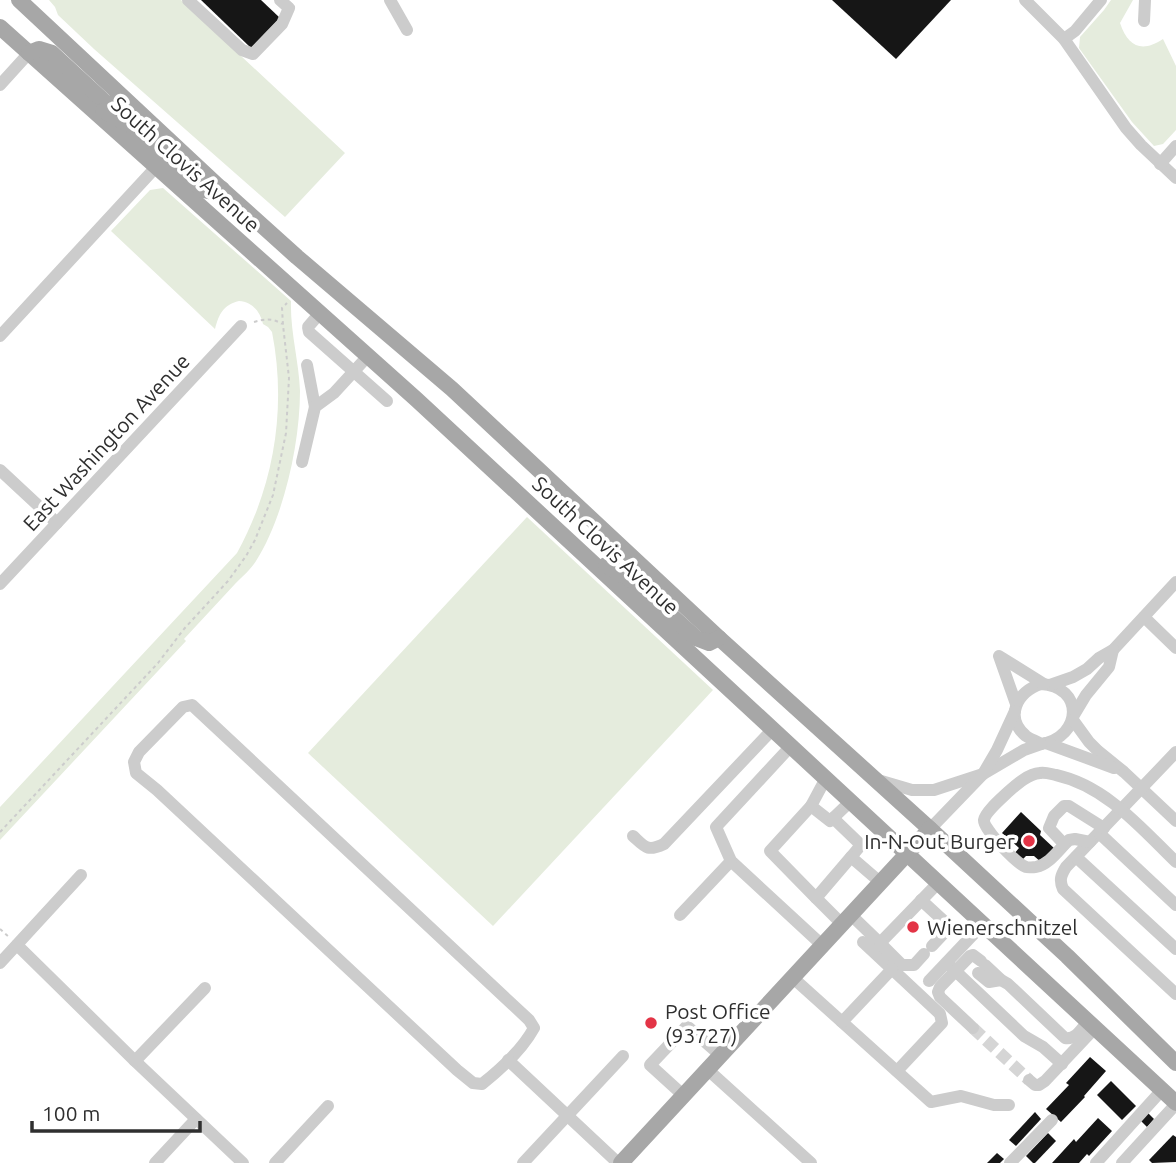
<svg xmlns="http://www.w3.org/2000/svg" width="1176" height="1163" viewBox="0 0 1176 1163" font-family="Ubuntu,sans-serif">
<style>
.green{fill:#e5ecdd}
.building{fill:#161616}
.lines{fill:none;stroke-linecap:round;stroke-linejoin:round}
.minor-tunnel{stroke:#d5d5d5;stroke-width:12;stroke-dasharray:12 6;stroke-linecap:butt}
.path{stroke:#ccc;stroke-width:2;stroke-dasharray:3.5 3.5;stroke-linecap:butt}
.minor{stroke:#ccc;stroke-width:12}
.major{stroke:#a7a7a7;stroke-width:16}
.poi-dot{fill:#e33446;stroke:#fff;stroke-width:2.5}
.labels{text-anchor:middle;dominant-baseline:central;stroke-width:7;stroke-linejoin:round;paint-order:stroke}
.street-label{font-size:21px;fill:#2f2f2f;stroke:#fff}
.poi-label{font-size:21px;fill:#2f2f2f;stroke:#fff;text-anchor:start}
</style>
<rect width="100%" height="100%" fill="#fff"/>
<!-- green -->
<g class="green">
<polygon points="49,0 181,0 345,153 285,217 94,49 58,15 55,7"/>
<path d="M 1111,0 L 1133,0 L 1120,23 C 1128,47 1142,53 1163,39 L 1176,66 L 1176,130 L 1163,144 L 1154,146 L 1132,122 L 1079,48 L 1080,37 L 1104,10 Z"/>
<path d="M 163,188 L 291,301 C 290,332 299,361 300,391 C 300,443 284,517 256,561 C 251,569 242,577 235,584 C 218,602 201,621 184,639 L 186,641 L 0,840 L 0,807 L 237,553 C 274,486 287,408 272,332 L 268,327 L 263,324 C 260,311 252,302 239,301 C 223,305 219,314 215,329 L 111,231 L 150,190 Z"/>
<polygon points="527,517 713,690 493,926 308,753"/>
</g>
<!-- building -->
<g class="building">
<polygon points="201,0 261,0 280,18 251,48"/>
<polygon points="832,0 951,0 896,59"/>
<polygon points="1021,812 1041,831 1040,835 1055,849 1042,863 1034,856 1026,856 1020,862 1013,855 1019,848 1002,833"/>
<polygon points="1090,1057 1106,1071 1084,1096 1085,1097 1061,1122 1046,1109 1069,1085 1066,1083"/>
<polygon points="1111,1081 1136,1106 1122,1120 1097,1095"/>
<polygon points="1035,1112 1041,1119 1016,1146 1009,1140"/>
<polygon points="1148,1113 1154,1119 1147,1127 1141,1121"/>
<polygon points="1098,1118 1112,1131 1089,1156 1087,1154 1079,1163 1052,1163 1074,1139 1076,1142"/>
<polygon points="1048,1133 1056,1141 1035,1163 1033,1163 1026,1156"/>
<polygon points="1173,1135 1176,1137 1176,1162 1152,1163 1149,1160"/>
<polygon points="997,1153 1004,1159 1000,1163 987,1163"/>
</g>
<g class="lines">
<!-- minor-tunnel -->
<polyline class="minor-tunnel" points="973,1028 1029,1080"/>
<!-- path -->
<g class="path">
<path d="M 254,322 C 264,319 273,318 282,324"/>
<polyline points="0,832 158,663 184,629 228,581 246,556 255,540 273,495 286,433 289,378 283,325 282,308 287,303"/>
<polyline points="0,929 9,937"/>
</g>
<!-- minor -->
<g class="minor">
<polyline points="188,0 242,50 253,54 282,24 289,8 280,0"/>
<polyline points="390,0 407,30"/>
<polyline points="1025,0 1064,39 1126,128 1141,145 1176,178"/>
<polyline points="1144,21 1145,0"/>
<polyline points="1064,39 1075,31 1101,0"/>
<polyline points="0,85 29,53"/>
<polyline points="1160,164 1176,146"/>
<polyline points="320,313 308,327 309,332 387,401"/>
<polyline points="0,336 157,166"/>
<polyline points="307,365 315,407"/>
<polyline points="302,462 315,407 334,393 368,356"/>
<polyline points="0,470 57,523"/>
<polyline points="0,584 241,326"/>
<polyline points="1144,617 1176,648"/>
<path d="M 1041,684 C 1084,686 1083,737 1041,744 C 1036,741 1030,739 1026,736 C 1004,718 1017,691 1041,684 Z"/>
<polyline points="1050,685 1073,677 1087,669 1099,658 1113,650 1176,582"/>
<polyline points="1016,704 999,656 1044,684"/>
<path d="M 192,705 L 529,1020 L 534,1028 C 522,1050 501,1069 482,1084 L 473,1083 L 457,1070 L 157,790 L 136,773 L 134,762 L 139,752 L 183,707 Z"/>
<polyline points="1074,715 1086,695 1109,667 1113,650"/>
<polyline points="1073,720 1089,742 1098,751 1124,772 1176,821"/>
<polyline points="1046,743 1114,768"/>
<polyline points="791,746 716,827 731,861 822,945"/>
<path d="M 1176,752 L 1066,867 C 1061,875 1059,880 1063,889 L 1176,994"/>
<polyline points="826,778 811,806 830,821 851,801"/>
<polyline points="878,780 912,790 934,790 983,774 1024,750 1041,744"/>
<polyline points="811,806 770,851 816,898"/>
<polyline points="833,818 861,845 851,857"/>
<polyline points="930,829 983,774 997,750 1015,711"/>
<polyline points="1099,833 1176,905"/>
<path d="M 633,836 C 645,847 647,852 664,844 L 773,729"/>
<path d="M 1090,842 L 1075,839 L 1069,840 C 1059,849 1050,864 1036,867 C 1034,867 1028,868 1026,867 C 1017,864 983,829 984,820 C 985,812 1003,797 1008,792 C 1017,784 1028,774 1040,773 C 1045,772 1051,774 1056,775 C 1106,786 1141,828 1176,862"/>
<polyline points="1064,844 1049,828 1054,816 1064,806 1069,806 1104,828"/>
<polyline points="1076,857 1176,949"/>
<polyline points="921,900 946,923 946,931 932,946"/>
<polyline points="850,914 880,943 939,882"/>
<polyline points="680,915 731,861"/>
<polyline points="841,923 816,898 851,857 880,882"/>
<polyline points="863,942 940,1014 942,1023 897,1071"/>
<polyline points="880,943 902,965 914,965 924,954"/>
<polyline points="17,945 135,1061 243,1163"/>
<polyline points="0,963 81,875"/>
<polyline points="947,963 1024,1036 1043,1047 1062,1064"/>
<path d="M 985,965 L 1001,980 L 1008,984 L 1065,1038 C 1076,1040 1082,1028 1088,1021"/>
<polyline points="978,973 989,982 1001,980"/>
<polyline points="792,977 931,1102 961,1096 994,1105 1009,1105"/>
<polyline points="929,981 983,924"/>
<polyline points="842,1022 892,969"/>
<polyline points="973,1028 940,997 938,992 940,987 970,956 973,955 981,961"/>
<polyline points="508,1060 618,1163"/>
<polyline points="135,1061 205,988"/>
<polyline points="707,1069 811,1163"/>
<polyline points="1029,1080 1035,1085 1039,1085 1045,1081 1095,1028"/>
<polyline points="683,1095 650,1065 687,1026 720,1055"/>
<polyline points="155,1163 196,1119"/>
<polyline points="275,1163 328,1106"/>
<polyline points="523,1163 623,1056"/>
<polyline points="1010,1163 1052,1120"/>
<polyline points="1096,1163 1162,1090"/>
<polyline points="1122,1163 1176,1104"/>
</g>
<!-- major -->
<g class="major">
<polyline points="19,0 216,184 297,257 452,389 719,638 930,829 1067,956 1176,1063"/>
<polyline points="0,27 416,399 1176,1103"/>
<polyline points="29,53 39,49 52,53 105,102 119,109"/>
<polyline points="103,111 136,128 203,190 213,192 222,189"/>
<polyline points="606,565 633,581 696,638 709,643 719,638"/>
<polyline points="621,1163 930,829"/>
</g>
</g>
<!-- markers -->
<g class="poi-dot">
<circle cx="1029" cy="841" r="7"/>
<circle cx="913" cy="927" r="7"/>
<circle cx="651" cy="1023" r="7"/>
</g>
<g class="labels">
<!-- street labels -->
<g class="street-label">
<text transform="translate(186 164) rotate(42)">South Clovis Avenue</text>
<text transform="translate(106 442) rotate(-47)">East Washington Avenue</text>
<text transform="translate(606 545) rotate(43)">South Clovis Avenue</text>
</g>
<!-- poi labels -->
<g class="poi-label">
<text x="1015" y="841" text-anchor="end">In-N-Out Burger</text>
<text x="927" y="927">Wienerschnitzel</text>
<text x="665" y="1011">Post Office<tspan x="665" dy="24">(93727)</tspan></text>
</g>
</g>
<!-- scale -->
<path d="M32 1121v10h168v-10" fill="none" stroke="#2f2f2f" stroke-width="3.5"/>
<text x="42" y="1121" font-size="21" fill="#2f2f2f" stroke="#ffffff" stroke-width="5" paint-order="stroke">100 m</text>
</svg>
